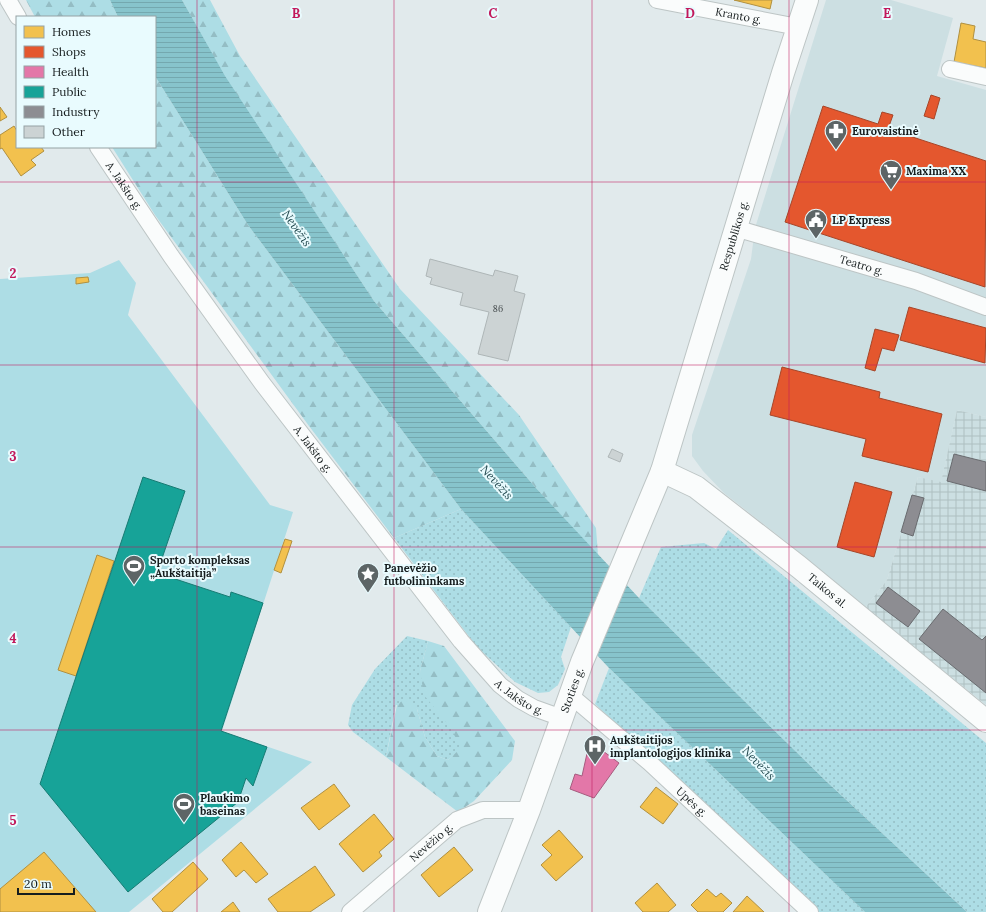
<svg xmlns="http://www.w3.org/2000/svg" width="986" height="912" viewBox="0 0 986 912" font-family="Lora,serif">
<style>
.built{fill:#ccdfe2}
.industrial{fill:url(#industrial-grid)}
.grass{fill:url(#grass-dots)}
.forest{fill:url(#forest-firs)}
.garden{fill:#addde5}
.water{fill:url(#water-rules)}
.homes{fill:#f2c14e;stroke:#b09040}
.shops{fill:#e4572e;stroke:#a64629}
.health{fill:#e377a8;stroke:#a65c7f}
.public{fill:#17a398;stroke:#177b73}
.industry{fill:#8d8d92;stroke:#696b6f}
.building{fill:#ccd3d4;stroke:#aeb6b7}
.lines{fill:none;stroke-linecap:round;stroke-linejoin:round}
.street-casing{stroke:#bdc5c5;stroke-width:18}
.secondary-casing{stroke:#bdc5c5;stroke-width:24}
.street{stroke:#fafcfc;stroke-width:16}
.secondary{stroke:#fafcfc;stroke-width:22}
.grid{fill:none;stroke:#c2185b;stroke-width:1;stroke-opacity:0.55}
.labels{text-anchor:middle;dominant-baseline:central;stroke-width:4;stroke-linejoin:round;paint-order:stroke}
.number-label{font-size:9px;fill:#444a4c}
.street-label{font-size:11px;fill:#161d1e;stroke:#e9fbfe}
.poi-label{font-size:11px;font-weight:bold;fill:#161d1e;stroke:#e9fbfe;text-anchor:start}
.water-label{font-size:12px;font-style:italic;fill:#234a50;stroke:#e9fbfe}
.grid-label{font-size:13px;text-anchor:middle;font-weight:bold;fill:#c2185b;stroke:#e9fbfe;stroke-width:4;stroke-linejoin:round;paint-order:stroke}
</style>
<defs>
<pattern id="industrial-grid" width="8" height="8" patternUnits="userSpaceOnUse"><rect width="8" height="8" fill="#ccdfe2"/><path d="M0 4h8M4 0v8" fill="none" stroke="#aebfc1"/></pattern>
<pattern id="grass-dots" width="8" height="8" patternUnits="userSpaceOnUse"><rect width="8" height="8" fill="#addde5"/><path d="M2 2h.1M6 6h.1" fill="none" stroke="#94bdc4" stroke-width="1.8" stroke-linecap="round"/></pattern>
<pattern id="forest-firs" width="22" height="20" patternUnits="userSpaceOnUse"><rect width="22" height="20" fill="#addde5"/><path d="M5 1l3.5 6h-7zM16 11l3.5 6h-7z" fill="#94bdc4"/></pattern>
<pattern id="water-rules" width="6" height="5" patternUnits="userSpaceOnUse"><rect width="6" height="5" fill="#87c4cc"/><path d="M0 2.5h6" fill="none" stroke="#74a8af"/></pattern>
</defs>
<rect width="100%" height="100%" fill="#e1eaec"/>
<!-- built -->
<polygon class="built" points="826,0 891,0 953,18 937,76 986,90 986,417 957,410 941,483 918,477 887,580 865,608 789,544 724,493 703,471 692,456 692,435 751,259 755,228"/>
<!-- industrial -->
<polygon class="industrial" points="957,410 986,417 986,705 865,608 887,580 918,477 941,482"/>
<!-- grass -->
<g class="grass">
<polygon points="461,509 571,627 561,657 565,669 558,685 549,692 538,693 515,682 477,647 394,538"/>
<polygon points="728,530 986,743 986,912 967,912 827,782 639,598 661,547 704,543 716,549"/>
<polygon points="407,636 428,641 420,671 462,748 448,760 437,756 425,737 417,709 396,705 386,757 353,732 348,725 352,705 375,669"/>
<polygon points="609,668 865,912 817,912 595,704"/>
</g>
<!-- forest -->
<g class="forest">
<polygon points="26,0 110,0 118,17 35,17"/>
<polygon points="182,0 210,0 240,56 400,289 519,415 596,528 598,555 536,488 374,301 224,76"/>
<polygon points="155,76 248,225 461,509 394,538 309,426 155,215 112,147 155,147"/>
<polygon points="428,641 444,646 515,741 512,760 474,801 458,812 386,757 397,705 404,699 417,709 425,737 437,756 448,760 461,748 450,727 424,695 420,671"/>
</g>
<!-- garden -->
<polygon class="garden" points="119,260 136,283 128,315 270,505 293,512 222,731 312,762 129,912 0,912 0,279 90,273"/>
<!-- water -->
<polygon class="water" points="110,0 182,0 225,76 374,301 536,488 639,598 827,782 967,912 865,912 609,668 461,509 248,225 155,76 155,17 118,17"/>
<!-- homes -->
<g class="homes">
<polygon points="734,0 772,0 770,9"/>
<polygon points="961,23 975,26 973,39 986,42 986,68 954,62"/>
<polygon points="0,107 7,117 0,121"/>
<polygon points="14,126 17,131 17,147 41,147 44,151 31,160 36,165 21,176 2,148 0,149 0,135"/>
<polygon points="88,277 89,282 76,284 76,278"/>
<polygon points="285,539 292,541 281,573 274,570"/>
<polygon points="97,555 114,561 76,676 58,670"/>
<polygon points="334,784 350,806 319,830 301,808"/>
<polygon points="656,787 678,804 663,824 640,807"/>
<polygon points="374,814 394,839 379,852 382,856 363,872 339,844"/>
<polygon points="559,830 583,857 556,881 541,865 552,855 542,845"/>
<polygon points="241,842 268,874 256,883 244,870 236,877 222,860"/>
<polygon points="454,847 473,870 439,897 421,875"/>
<polygon points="44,852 96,912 0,912 0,889"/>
<polygon points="193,862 208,879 172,912 163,912 152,899"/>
<polygon points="315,866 335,895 310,912 278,912 268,899"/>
<polygon points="657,883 676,905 668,912 643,912 635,903"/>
<polygon points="707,889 716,897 721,893 732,903 723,912 698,912 691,905"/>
<polygon points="747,896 764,912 733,912"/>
<polygon points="233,902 240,912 221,912"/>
</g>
<!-- shops -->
<g class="shops">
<polygon points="931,95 940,98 934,119 924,116"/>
<polygon points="823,106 878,124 882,112 893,115 888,129 986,161 985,287 785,222"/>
<polygon points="909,307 986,328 985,363 900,340"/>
<polygon points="875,329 899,335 894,351 882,348 875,371 865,368"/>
<polygon points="782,367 880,392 879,398 942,414 928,472 862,456 866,439 770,415"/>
<polygon points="855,482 892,492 874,557 837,547"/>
</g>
<!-- health -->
<polygon class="health" points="588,749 600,754 603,751 619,763 594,798 570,789 575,774 582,776"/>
<!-- public -->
<polygon class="public" points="143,477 185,491 157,573 230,597 231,592 263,603 221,731 267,747 253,786 246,778 238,802 128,892 40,784"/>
<!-- industry -->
<g class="industry">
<polygon points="954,454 986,462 986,491 947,481"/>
<polygon points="912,495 924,498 913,536 901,532"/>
<polygon points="888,587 920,611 908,627 876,603"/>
<polygon points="943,609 982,640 986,636 986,693 919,639"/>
</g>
<!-- building -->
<g class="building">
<polygon points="430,259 493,276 495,270 518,276 514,291 525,294 508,361 478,354 489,312 460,305 463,293 430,284 432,278 426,276"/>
<polygon points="612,449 623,454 620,462 608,457"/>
</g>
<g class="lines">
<!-- street casing -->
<g class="street-casing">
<g id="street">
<polyline points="8,0 18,17"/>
<path id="s1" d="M 657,0 L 798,27"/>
<polyline points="950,69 986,77"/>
<path id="s2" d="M 98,147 L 171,256 L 262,383 L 461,641 L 500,685 L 518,699 L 534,708 L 562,718"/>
<path id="s3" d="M 735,228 L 916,281 L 986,307"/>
<path id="s4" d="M 570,695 L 650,763 L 810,912"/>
<path id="s5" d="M 350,912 L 457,820 L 483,810 L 529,810"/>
</g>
</g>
<!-- secondary casing -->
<g class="secondary-casing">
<g id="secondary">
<path id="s6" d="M 662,471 L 696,487 L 799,567 L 986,721"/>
<path id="s7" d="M 489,912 L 529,810 L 582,662 L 662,471 L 783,73 L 807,0"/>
</g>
</g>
<!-- street -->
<use href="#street" class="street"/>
<!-- secondary -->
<use href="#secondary" class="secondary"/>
</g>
<!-- grid -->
<path class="grid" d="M 197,0 L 197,912M 394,0 L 394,912M 592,0 L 592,912M 789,0 L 789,912M 0,182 L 986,182M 0,365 L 986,365M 0,547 L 986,547M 0,730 L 986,730"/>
<!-- icons -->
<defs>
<g id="pharmacy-pin" transform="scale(1.15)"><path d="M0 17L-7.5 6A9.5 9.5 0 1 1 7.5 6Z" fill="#5d6566" stroke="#e9fbfe"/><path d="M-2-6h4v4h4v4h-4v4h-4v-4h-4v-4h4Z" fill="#fff"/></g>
<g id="supermarket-pin" transform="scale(1.15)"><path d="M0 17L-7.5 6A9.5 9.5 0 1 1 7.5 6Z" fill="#5d6566" stroke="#e9fbfe"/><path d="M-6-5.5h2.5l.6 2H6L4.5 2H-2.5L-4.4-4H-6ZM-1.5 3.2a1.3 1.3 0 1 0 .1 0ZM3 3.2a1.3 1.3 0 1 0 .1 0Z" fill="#fff"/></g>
<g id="civic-pin" transform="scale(1.15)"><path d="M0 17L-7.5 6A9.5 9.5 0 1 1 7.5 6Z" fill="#5d6566" stroke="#e9fbfe"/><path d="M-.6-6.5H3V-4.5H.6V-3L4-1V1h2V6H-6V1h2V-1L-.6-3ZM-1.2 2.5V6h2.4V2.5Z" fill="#fff"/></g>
<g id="stadium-pin" transform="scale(1.15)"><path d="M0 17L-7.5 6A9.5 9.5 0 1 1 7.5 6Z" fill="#5d6566" stroke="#e9fbfe"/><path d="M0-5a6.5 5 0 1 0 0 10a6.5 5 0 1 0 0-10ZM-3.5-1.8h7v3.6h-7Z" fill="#fff"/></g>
<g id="sight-pin" transform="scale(1.15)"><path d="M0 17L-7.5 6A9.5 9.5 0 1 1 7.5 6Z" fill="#5d6566" stroke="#e9fbfe"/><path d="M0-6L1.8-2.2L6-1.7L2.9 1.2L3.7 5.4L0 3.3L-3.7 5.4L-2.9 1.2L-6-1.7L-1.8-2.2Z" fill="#fff"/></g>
<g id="hospital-pin" transform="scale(1.15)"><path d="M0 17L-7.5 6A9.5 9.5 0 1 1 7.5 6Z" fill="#5d6566" stroke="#e9fbfe"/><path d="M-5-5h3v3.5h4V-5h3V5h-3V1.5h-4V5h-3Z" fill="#fff"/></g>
</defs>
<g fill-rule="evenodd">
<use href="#pharmacy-pin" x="836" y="131"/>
<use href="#supermarket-pin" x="891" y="171"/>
<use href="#civic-pin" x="816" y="220"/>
<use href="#stadium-pin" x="134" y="566"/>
<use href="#sight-pin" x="368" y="574"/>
<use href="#hospital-pin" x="595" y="746"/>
<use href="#stadium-pin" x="184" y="804"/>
</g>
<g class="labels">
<!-- number labels -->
<g class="number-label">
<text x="498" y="308">86</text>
</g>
<!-- street labels -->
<g class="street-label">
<text stroke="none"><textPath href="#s1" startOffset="83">Kranto g.</textPath></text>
<text stroke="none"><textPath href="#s2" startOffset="47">A. Jakšto g.</textPath></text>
<text stroke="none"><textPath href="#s7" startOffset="720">Respublikos g.</textPath></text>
<text stroke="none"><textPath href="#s3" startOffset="132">Teatro g.</textPath></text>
<text stroke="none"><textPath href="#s2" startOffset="371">A. Jakšto g.</textPath></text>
<text stroke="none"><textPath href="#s6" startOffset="205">Taikos al.</textPath></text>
<text stroke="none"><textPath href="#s7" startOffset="237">Stoties g.</textPath></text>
<text stroke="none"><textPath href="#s2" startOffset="695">A. Jakšto g.</textPath></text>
<text stroke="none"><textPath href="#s4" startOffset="162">Upės g.</textPath></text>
<text stroke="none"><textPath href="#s5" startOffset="107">Nevėžio g.</textPath></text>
</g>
<!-- poi labels -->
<g class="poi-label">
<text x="852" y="131">Eurovaistinė</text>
<text x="906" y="171">Maxima XX</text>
<text x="832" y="220">LP Express</text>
<text x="150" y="560">Sporto kompleksas<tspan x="150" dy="13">„Aukštaitija”</tspan></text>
<text x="384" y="568">Panevėžio<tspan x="384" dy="13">futbolininkams</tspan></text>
<text x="610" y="740">Aukštaitijos<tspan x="610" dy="13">implantologijos klinika</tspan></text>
<text x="200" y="798">Plaukimo<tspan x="200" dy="13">baseinas</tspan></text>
</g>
<!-- water labels -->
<g class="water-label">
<text transform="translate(297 228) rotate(55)">Nevėžis</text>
<text transform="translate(497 482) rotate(48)">Nevėžis</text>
<text transform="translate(759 763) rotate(46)">Nevėžis</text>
</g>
</g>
<g class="grid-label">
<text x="296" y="18">B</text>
<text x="493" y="18">C</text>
<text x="690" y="18">D</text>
<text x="887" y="18">E</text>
<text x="13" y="278">2</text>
<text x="13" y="461">3</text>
<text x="13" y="643">4</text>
<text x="13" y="825">5</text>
</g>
<!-- legend -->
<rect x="16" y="16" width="140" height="132" fill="#e9fbfe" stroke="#95a2a4"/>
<rect x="24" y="26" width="20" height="12" fill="#f2c14e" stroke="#95a2a4"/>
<text x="52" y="36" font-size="12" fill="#161d1e">Homes</text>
<rect x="24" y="46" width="20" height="12" fill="#e4572e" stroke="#95a2a4"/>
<text x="52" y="56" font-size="12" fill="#161d1e">Shops</text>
<rect x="24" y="66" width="20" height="12" fill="#e377a8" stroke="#95a2a4"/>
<text x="52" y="76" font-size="12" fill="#161d1e">Health</text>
<rect x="24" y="86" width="20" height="12" fill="#17a398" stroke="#95a2a4"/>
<text x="52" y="96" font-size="12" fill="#161d1e">Public</text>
<rect x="24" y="106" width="20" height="12" fill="#8d8d92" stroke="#95a2a4"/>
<text x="52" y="116" font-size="12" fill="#161d1e">Industry</text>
<rect x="24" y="126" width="20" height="12" fill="#ccd3d4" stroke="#95a2a4"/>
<text x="52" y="136" font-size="12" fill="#161d1e">Other</text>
<!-- scale -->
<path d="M18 888v6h56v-6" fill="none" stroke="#161d1e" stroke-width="2"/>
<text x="24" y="888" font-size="12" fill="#161d1e" stroke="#e9fbfe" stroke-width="3" paint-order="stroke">20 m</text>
</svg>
